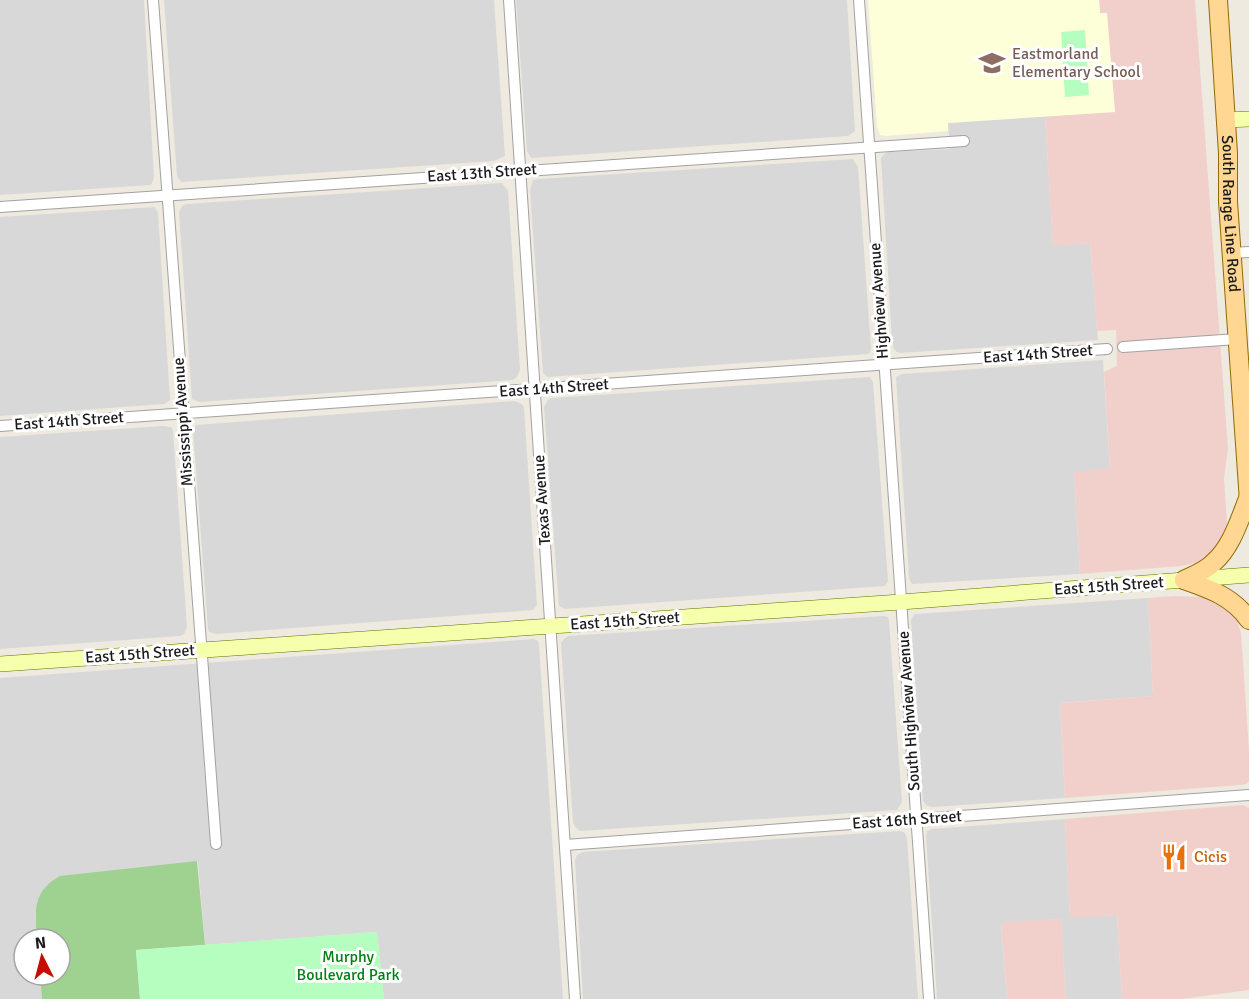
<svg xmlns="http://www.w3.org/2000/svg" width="1249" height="999" viewBox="0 0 1249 999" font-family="Signika,sans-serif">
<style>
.residential{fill:#d9d8d8}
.commercial{fill:#f1d0cc}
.education{fill:#fcffd7}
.forest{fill:#9fd190}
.park{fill:#b6fec0}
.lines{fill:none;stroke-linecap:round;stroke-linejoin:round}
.street-casing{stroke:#a2a2a2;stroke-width:12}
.secondary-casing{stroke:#607400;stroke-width:16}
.primary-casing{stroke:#926b00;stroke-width:20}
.street{stroke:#fff;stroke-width:10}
.secondary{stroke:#f5ffac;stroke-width:15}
.primary{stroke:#ffd793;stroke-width:18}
.labels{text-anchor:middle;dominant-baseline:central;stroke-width:6;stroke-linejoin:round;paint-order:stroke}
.education-label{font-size:16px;fill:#785e54;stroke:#fff;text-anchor:start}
.street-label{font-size:16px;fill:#1b1b1b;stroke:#fff}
.food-label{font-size:16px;fill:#c56008;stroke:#fff;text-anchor:start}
.park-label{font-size:16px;fill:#028015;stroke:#fff}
</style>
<rect width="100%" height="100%" fill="#eeeadf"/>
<!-- residential -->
<g class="residential">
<polygon points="0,0 144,0 154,178 151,185 0,195"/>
<polygon points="164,0 494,0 505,156 494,161 181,182 177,176"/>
<polygon points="516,0 847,0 855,131 848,136 531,158 527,151"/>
<polygon points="1045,116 1053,245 1090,243 1098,340 900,353 897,352 894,349 892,340 881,158 885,153 889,152 950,149 948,123"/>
<polygon points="853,159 858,167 871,349 869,354 548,377 543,373 530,190 533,180 538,179"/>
<polygon points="502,183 508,191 520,370 517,377 513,380 199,402 192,399 179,212 182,206 186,204"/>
<polygon points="155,207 158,213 170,400 164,404 0,416 0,217"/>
<polygon points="1103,360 1110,469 1074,473 1080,574 912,584 909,578 896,377 902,374"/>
<polygon points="870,377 873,382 888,581 885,586 565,609 559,606 544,407 548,400 552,398"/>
<polygon points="514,401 522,404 524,408 537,605 533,610 216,634 209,632 208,629 193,431 196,425"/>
<polygon points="163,426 171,427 173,431 187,627 184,634 180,636 0,649 0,437"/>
<polygon points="1148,598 1153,696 1060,703 1065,798 933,807 927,806 923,801 911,620 913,616 915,614"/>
<polygon points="883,616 888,617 889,621 902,802 897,810 580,831 576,828 573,823 561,643 564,639 568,636"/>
<polygon points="534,639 538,641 539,645 563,999 384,999 377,932 205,945 198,861 35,913 37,939 24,939 24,975 40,975 42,999 0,999 0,678"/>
<polygon points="1065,819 1070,917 1117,915 1122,999 1066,999 1061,919 1001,923 1007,999 937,999 926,836 927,831 932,829"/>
<polygon points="900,831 905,833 907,838 918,999 583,999 575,860 577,855 582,852"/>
</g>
<!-- commercial -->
<g class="commercial">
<polygon points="1099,0 1195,0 1228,449 1224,478 1227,523 1220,546 1201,562 1181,566 1080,574 1074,472 1110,468 1104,372 1117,366 1116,330 1097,331 1090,243 1053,246 1045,116 1115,112 1106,13 1100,13"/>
<polygon points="1174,596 1205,597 1230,609 1237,620 1241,633 1249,750 1249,781 1246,784 1241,785 1065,798 1060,703 1153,696 1148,598"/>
<polygon points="1243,805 1249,808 1249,990 1181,999 1122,999 1117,915 1070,918 1065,819"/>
<polygon points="1061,919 1066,999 1007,999 1001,922"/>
</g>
<!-- education -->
<polygon class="education" points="868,0 1099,0 1100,13 1107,13 1115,112 948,123 948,131 886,136 880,135 877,126"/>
<!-- forest -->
<path class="forest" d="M 197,861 L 205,945 L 136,950 L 140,999 L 42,999 L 40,975 L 60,975 L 60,939 L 37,939 C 35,910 32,892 60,876 Z"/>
<!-- park -->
<g class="park">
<polygon points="1085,30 1089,95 1065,97 1061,32"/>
<polygon points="377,932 384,999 140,999 136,950"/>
</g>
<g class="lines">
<!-- street casing -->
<g class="street-casing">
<g id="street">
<polyline points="153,0 216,844"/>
<polyline points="509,0 575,999"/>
<polyline points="859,0 929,999"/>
<polyline points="0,207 964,141"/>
<polyline points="1231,253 1249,252"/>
<polyline points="1123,347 1237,339"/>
<polyline points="0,426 1107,349"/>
<polyline points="565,845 1249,795"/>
</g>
</g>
<!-- secondary casing -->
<g class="secondary-casing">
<g id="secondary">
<polyline points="1226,120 1249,119"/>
<polyline points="0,664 901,602 1249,575"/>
</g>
</g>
<!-- primary casing -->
<g class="primary-casing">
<g id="primary">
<path id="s1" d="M 1218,0 L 1228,153 L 1228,202 L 1249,501"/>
<path d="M 1184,580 C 1194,575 1205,571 1213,563 C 1232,547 1240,518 1249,496"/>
<path d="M 1184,580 C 1210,589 1233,597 1249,620"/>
</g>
</g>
<!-- street -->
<use href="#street" class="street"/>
<!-- secondary -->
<use href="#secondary" class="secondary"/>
<!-- primary -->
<use href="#primary" class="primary"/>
</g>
<!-- icons -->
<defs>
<g id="school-bare" transform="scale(2.07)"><path d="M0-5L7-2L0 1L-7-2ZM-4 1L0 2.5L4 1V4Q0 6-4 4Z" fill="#8d6e63" stroke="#fff" stroke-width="2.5" paint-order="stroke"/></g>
<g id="restaurant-bare" transform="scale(2.07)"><path d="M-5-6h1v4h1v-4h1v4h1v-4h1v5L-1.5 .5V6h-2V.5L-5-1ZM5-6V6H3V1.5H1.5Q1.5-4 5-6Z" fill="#e8710a" stroke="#fff" stroke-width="2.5" paint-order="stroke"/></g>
</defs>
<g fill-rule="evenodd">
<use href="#school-bare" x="992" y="63"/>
<use href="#restaurant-bare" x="1174" y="857"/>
</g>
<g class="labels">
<!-- education labels -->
<g class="education-label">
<text x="1012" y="54">Eastmorland<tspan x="1012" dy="18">Elementary School</tspan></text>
</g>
<!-- street labels -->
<g class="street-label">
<text transform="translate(482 173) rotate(-4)">East 13th Street</text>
<text stroke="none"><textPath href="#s1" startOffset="214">South Range Line Road</textPath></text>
<text transform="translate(879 301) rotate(-94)">Highview Avenue</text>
<text transform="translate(1038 354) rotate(-4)">East 14th Street</text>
<text transform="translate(554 388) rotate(-4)">East 14th Street</text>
<text transform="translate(69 421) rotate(-4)">East 14th Street</text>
<text transform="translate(183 422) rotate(-94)">Mississippi Avenue</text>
<text transform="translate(542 500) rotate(-94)">Texas Avenue</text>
<text transform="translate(1109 586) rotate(-4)">East 15th Street</text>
<text transform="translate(625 621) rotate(-4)">East 15th Street</text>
<text transform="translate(140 654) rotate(-4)">East 15th Street</text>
<text transform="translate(909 711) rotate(-94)">South Highview Avenue</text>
<text transform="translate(907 820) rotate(-4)">East 16th Street</text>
</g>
<!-- food labels -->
<g class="food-label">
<text x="1194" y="857">Cicis</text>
</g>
<!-- park labels -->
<g class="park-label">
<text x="348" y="957">Murphy<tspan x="348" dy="18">Boulevard Park</tspan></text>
</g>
</g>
<!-- north arrow -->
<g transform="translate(42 957) rotate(354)"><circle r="28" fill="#ffffff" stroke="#a4a4a4" stroke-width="1.5"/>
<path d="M0-4.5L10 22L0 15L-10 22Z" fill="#c60d00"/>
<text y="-9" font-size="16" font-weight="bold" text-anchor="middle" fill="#1b1b1b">N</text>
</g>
</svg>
